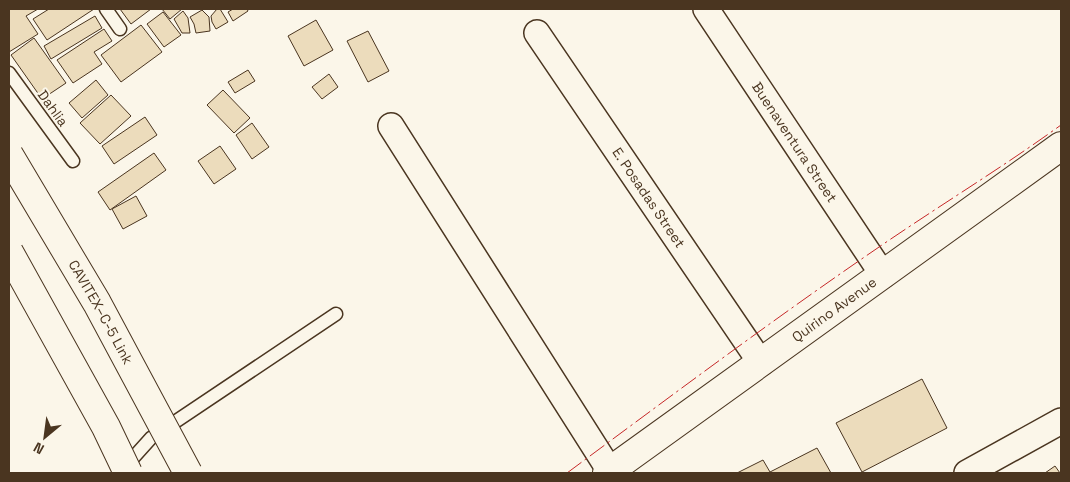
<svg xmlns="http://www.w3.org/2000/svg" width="1070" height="482" viewBox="0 0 1070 482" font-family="'Space Grotesk',sans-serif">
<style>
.building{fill:#ecdcbc;stroke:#4a3520}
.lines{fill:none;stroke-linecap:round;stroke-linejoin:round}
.lane-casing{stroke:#4a3520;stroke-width:15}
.street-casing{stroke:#4a3520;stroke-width:28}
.secondary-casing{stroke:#4a3520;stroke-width:30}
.lane{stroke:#fbf6e9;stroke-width:12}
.street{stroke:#fbf6e9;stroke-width:25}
.secondary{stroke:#fbf6e9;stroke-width:28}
.highway-bridge-casing{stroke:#4a3520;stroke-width:30;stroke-linecap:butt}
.highway-bridge{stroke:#fbf6e9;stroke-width:28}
.power{stroke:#c62828;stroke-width:1;stroke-dasharray:18 4 2.5 4;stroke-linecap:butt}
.labels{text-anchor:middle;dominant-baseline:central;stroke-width:4;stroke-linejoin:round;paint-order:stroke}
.street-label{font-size:14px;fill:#4a3520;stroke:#fbf6e9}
</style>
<rect width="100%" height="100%" fill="#fbf6e9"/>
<!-- building -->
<g class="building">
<polygon points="9,9 38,9 26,16 38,34 9,52"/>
<polygon points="49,9 94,9 47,40 33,19"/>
<polygon points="120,9 151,9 131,24"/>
<polygon points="162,9 182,9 170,19"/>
<polygon points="217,9 220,9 228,22 216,29 212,22 211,16"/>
<polygon points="233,9 247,9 248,11 233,21 228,12"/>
<polygon points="202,10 209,17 210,31 196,33 194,24 190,17"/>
<polygon points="183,11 188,18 190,33 182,33 174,19"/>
<polygon points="163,12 181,35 164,47 147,24"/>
<polygon points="95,16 102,28 51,59 44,46"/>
<polygon points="316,20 333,50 304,66 288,36"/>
<polygon points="141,25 162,52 121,82 101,55"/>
<polygon points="104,29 112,41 94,52 102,64 73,83 57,60"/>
<polygon points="368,31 389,71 368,82 347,41"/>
<polygon points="34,38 66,83 42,99 11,55"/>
<polygon points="248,70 255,81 235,93 228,82"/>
<polygon points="329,74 338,87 322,99 312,87"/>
<polygon points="96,80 108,95 82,118 69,103"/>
<polygon points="223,90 250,118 234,133 207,105"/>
<polygon points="111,95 131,116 100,144 80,123"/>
<polygon points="145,117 157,135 114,164 102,146"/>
<polygon points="252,123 269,147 252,159 236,135"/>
<polygon points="220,146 236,169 214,184 198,161"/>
<polygon points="154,153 166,170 110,210 98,192"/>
<polygon points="136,196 147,216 123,229 112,209"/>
<polygon points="922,379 947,428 862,472 836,423"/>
<polygon points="817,448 831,473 737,473 763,460 770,472"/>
<polygon points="1055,466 1060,473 1045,473"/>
</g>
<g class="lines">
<!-- lane casing -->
<g class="lane-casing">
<g id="lane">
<polyline points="106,9 120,29"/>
<polyline points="9,73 73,161"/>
<polyline points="124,468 151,438 336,314"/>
</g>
</g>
<!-- street casing -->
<g class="street-casing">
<g id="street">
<path id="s1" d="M 706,9 L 883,275"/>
<path id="s2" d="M 537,33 L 761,363"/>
<polyline points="391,126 610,471"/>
<polyline points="967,473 1061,421"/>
</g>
</g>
<!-- secondary casing -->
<g class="secondary-casing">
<g id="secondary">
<path id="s3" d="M 607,473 L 1061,146"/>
</g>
</g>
<!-- lane -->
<use href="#lane" class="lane"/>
<!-- street -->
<use href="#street" class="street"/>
<!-- secondary -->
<use href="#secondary" class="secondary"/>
<!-- highway-bridge casing -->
<g class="highway-bridge-casing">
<g id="highway-bridge">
<path id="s4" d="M 9,155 L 97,303 L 188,473"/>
<polyline points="9,252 106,427 128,473"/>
</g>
</g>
<!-- highway-bridge -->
<use href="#highway-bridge" class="highway-bridge"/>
<!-- power -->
<path class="power" d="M 567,473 C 671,396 775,318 882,245 C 942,204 1003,167 1061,125"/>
</g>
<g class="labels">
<!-- street labels -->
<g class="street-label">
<text transform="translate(53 108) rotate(54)">Dahlia</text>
<text stroke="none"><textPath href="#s1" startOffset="160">Buenaventura Street</textPath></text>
<text stroke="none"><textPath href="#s2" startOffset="199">E. Posadas Street</textPath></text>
<text stroke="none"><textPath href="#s3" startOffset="280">Quirino Avenue</textPath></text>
<text stroke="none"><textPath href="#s4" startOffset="182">CAVITEX–C-5 Link</textPath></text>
</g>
</g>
<!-- border -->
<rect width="1070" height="482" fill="none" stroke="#4a3520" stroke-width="20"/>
<!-- north arrow -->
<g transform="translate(45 437) rotate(209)" stroke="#fbf6e9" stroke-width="4" paint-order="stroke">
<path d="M0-4L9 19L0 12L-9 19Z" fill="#4a3520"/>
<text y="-8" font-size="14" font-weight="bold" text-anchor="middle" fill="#4a3520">N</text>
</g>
</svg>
